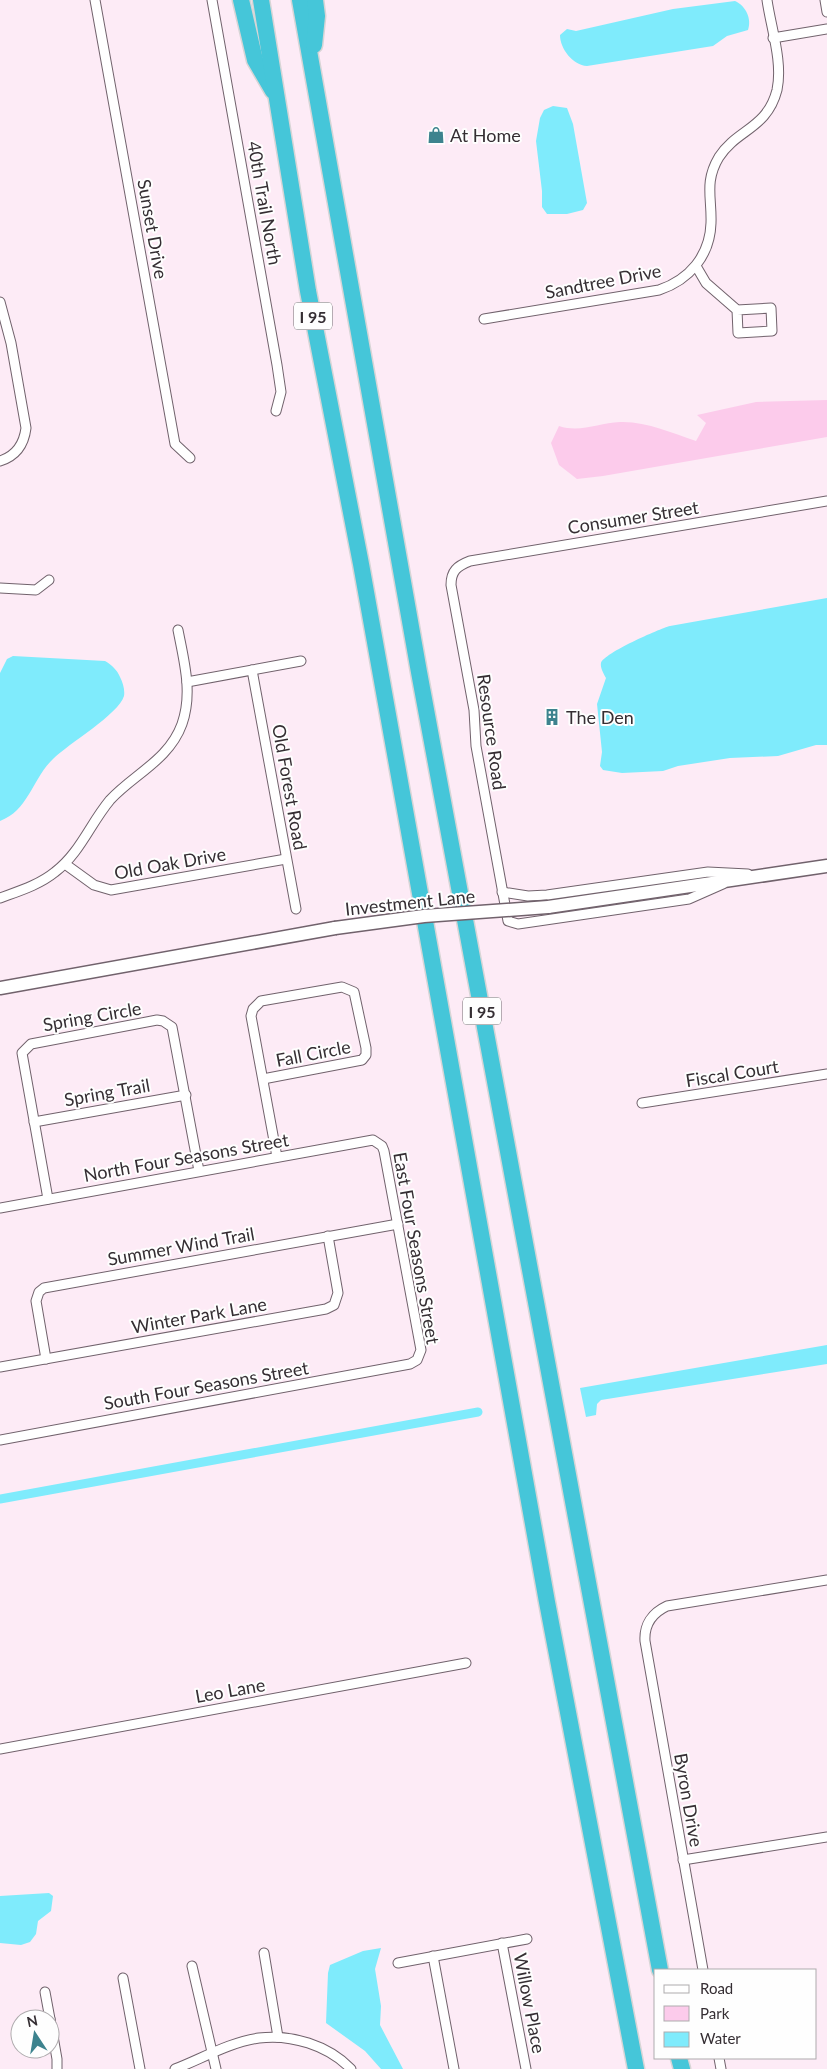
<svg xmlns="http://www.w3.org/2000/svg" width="827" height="2069" viewBox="0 0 827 2069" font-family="Lato,sans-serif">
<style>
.green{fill:#fccbeb}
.water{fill:#7febfc}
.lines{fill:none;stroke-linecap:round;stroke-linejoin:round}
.canal{stroke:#7febfc;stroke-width:9}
.street-casing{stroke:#71626c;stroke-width:11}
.secondary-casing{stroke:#71626c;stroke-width:15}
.highway-casing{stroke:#d7d5d6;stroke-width:19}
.street{stroke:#fff;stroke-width:9}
.secondary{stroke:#fff;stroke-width:12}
.highway{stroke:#45c6d9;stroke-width:16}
.secondary-bridge-casing{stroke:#71626c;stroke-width:15;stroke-linecap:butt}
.secondary-bridge{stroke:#fff;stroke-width:12}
.labels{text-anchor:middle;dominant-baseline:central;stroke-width:4;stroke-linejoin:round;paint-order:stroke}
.shield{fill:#fefefe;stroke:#716c70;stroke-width:1}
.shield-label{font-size:16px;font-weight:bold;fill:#352e33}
.poi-label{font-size:18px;fill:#352e33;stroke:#fefefe;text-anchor:start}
.street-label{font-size:18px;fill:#352e33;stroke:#fefefe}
</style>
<rect width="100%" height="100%" fill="#fdebf6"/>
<!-- green -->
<path class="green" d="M 827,400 L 827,437 L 603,476 L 577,479 L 559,465 L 551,443 L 559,426 C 580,433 599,423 620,422 C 646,421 672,433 696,441 L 706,423 L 697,415 L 756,402 Z"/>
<!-- water -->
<g class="water">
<path d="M 735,1 C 746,6 752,19 748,30 L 727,36 L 713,46 L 587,66 C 573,65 560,49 560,35 L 567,29 L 576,31 L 673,9 Z"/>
<polygon points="553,106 567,108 573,124 587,203 583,210 567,214 547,214 542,207 542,191 536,141 540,118 544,110"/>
<path d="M 827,598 L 827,745 L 816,745 L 778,756 L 730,758 L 678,766 L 663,771 L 622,773 L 603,770 L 600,766 L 602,752 L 597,704 L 606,678 C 604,674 600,668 601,663 C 604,653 659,629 670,626 Z"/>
<path d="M 13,656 L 105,661 C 112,665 117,670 120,677 C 123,683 125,690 124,696 C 119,714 68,744 53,759 C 32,779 29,810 0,821 L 0,673 L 7,659 Z"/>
<polygon points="827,1345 827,1364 601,1400 597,1404 596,1415 586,1417 580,1388"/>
<polygon points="49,1893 53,1896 51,1911 38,1921 36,1934 30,1942 21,1945 0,1943 0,1896"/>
<polygon points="381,1948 375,1969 381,2006 380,2025 403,2069 381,2069 365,2051 326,2023 328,1973 330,1965 363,1951"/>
</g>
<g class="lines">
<!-- canal -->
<polyline class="canal" points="0,1499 478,1412"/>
<!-- street casing -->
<g class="street-casing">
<g id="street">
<polyline points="95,0 175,444 190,458"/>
<polyline points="212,0 277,365 281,392 276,411"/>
<polyline points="825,0 827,12"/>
<polyline points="773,38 827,29"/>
<polyline points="696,266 706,283 737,310 738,333 772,331 771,308 737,310"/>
<path d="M 0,302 L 11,343 L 26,428 C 24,444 16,456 0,461"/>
<path d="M 484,319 L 659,290 C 689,280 710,256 711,223 C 712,198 704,182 719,157 C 737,129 767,129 777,90 C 783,62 771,28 767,0"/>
<polyline points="0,588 36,590 49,580"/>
<polyline points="252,670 296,909"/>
<polyline points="187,682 301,661"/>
<polyline points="65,864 94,885 111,890 286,859"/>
<path d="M 723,884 L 689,899 L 518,924 L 508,921 L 476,746 L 474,710 L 451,585 C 451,571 457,566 470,561 L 827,501"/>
<polyline points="502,892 528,896 547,895 708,872 748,874"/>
<path d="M 0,898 C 19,891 39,885 55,872 C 80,853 90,824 110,800 C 134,774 169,760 182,724 C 193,693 184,661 178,630"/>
<polyline points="263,1079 362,1060 366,1055 366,1048 354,992 342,987 261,1001 253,1009 251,1016 277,1157"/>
<polyline points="642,1103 827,1074"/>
<polyline points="34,1122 186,1095"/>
<polyline points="48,1199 22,1053 31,1044 157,1020 163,1021 172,1027 199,1171"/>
<polyline points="0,1208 373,1140 382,1146 384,1151 421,1350 417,1360 410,1364 0,1440"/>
<polyline points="46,1359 36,1301 39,1292 44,1288 398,1224"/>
<polyline points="0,1367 326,1309 334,1305 338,1293 328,1236"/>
<polyline points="0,1749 466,1663"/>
<polyline points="683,1860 827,1837"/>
<polyline points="502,1943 526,2069"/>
<polyline points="264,1953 278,2037"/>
<polyline points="433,1956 454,2069"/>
<polyline points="398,1963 527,1939"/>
<polyline points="192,1966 216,2069"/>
<path d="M 703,1970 L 645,1641 C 644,1625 652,1613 667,1606 L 827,1580"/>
<polyline points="123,1978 140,2069"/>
<polyline points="45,1992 50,2019"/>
<polyline points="50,2019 57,2059 57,2069"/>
<polyline points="719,2058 721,2069"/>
<path d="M 175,2069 C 201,2059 230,2042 259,2038 C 291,2034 328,2045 351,2069"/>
</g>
</g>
<!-- secondary casing -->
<g class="secondary-casing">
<g id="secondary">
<polyline points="548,907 827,866"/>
<polyline points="0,988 335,928"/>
</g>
</g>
<!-- highway casing -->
<g class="highway-casing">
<g id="highway">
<polyline points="241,0 255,60 273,91"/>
<polyline points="261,0 308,291 361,564 547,1602 636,2069"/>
<polyline points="300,0 419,672 660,1970"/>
<polyline points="314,45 317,16 315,0"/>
<polyline points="679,2058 682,2069"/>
</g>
</g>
<!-- street -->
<use href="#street" class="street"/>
<!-- secondary -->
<use href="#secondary" class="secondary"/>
<!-- highway -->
<use href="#highway" class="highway"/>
<!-- secondary-bridge casing -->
<g class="secondary-bridge-casing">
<polyline id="secondary-bridge" points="335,928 424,916 548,907"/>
</g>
<!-- secondary-bridge -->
<use href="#secondary-bridge" class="secondary-bridge"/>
</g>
<!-- icons -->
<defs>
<g id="shop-bare" transform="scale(1.35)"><path d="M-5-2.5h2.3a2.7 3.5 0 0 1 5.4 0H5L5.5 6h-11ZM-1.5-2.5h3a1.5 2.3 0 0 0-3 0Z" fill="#3d838e" stroke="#fefefe" stroke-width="2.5" paint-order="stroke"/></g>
<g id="building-bare" transform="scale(1.35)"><path d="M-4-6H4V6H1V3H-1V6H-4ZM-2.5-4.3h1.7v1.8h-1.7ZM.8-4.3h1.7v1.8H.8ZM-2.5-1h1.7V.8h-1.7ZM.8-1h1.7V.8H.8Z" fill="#3d838e" stroke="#fefefe" stroke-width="2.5" paint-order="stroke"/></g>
</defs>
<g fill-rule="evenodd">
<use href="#shop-bare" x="436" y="135"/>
<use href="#building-bare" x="552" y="717"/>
</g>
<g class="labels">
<!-- shield labels -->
<g class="shield">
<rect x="294" y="302.5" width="38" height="27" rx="4"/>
<rect x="463" y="997.5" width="38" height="27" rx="4"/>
</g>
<g class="shield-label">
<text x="313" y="316">I 95</text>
<text x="482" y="1011">I 95</text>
</g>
<!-- poi labels -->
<g class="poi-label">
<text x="450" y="135">At Home</text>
<text x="566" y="717">The Den</text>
</g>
<!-- street labels -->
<g class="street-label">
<text transform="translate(265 203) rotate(80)">40th Trail North</text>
<text transform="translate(153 229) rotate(80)">Sunset Drive</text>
<text transform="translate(603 281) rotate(-11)">Sandtree Drive</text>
<text transform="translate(633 517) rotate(-9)">Consumer Street</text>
<text transform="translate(492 732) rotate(82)">Resource Road</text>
<text transform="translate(290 787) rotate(80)">Old Forest Road</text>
<text transform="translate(170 863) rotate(-10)">Old Oak Drive</text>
<text transform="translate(410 902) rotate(-6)">Investment Lane</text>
<text transform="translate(92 1016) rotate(-10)">Spring Circle</text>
<text transform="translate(313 1053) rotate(-11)">Fall Circle</text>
<text transform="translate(732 1073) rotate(-9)">Fiscal Court</text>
<text transform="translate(107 1092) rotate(-10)">Spring Trail</text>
<text transform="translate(186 1157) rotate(-10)">North Four Seasons Street</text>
<text transform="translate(181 1246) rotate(-10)">Summer Wind Trail</text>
<text transform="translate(417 1248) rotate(80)">East Four Seasons Street</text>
<text transform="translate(199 1315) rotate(-10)">Winter Park Lane</text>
<text transform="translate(206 1385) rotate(-10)">South Four Seasons Street</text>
<text transform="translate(230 1690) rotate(-10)">Leo Lane</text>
<text transform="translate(689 1800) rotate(80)">Byron Drive</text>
<text transform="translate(530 2003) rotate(79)">Willow Place</text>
</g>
</g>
<!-- legend -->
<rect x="654" y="1969" width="162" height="90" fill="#fefefe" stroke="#aeabad"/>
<rect x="664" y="1985" width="25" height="8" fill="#ffffff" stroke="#aeabad"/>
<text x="700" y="1994" font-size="15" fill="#352e33">Road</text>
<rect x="664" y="2006" width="25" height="15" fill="#fccbeb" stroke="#aeabad"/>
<text x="700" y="2019" font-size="15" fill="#352e33">Park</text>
<rect x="664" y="2032" width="25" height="15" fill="#7febfc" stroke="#aeabad"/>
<text x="700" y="2044" font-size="15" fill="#352e33">Water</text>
<!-- north arrow -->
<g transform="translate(35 2034) rotate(348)"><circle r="24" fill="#fefefe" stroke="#aeabad"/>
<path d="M0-4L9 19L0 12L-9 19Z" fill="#3d838e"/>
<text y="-8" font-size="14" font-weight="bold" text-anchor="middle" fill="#352e33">N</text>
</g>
</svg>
